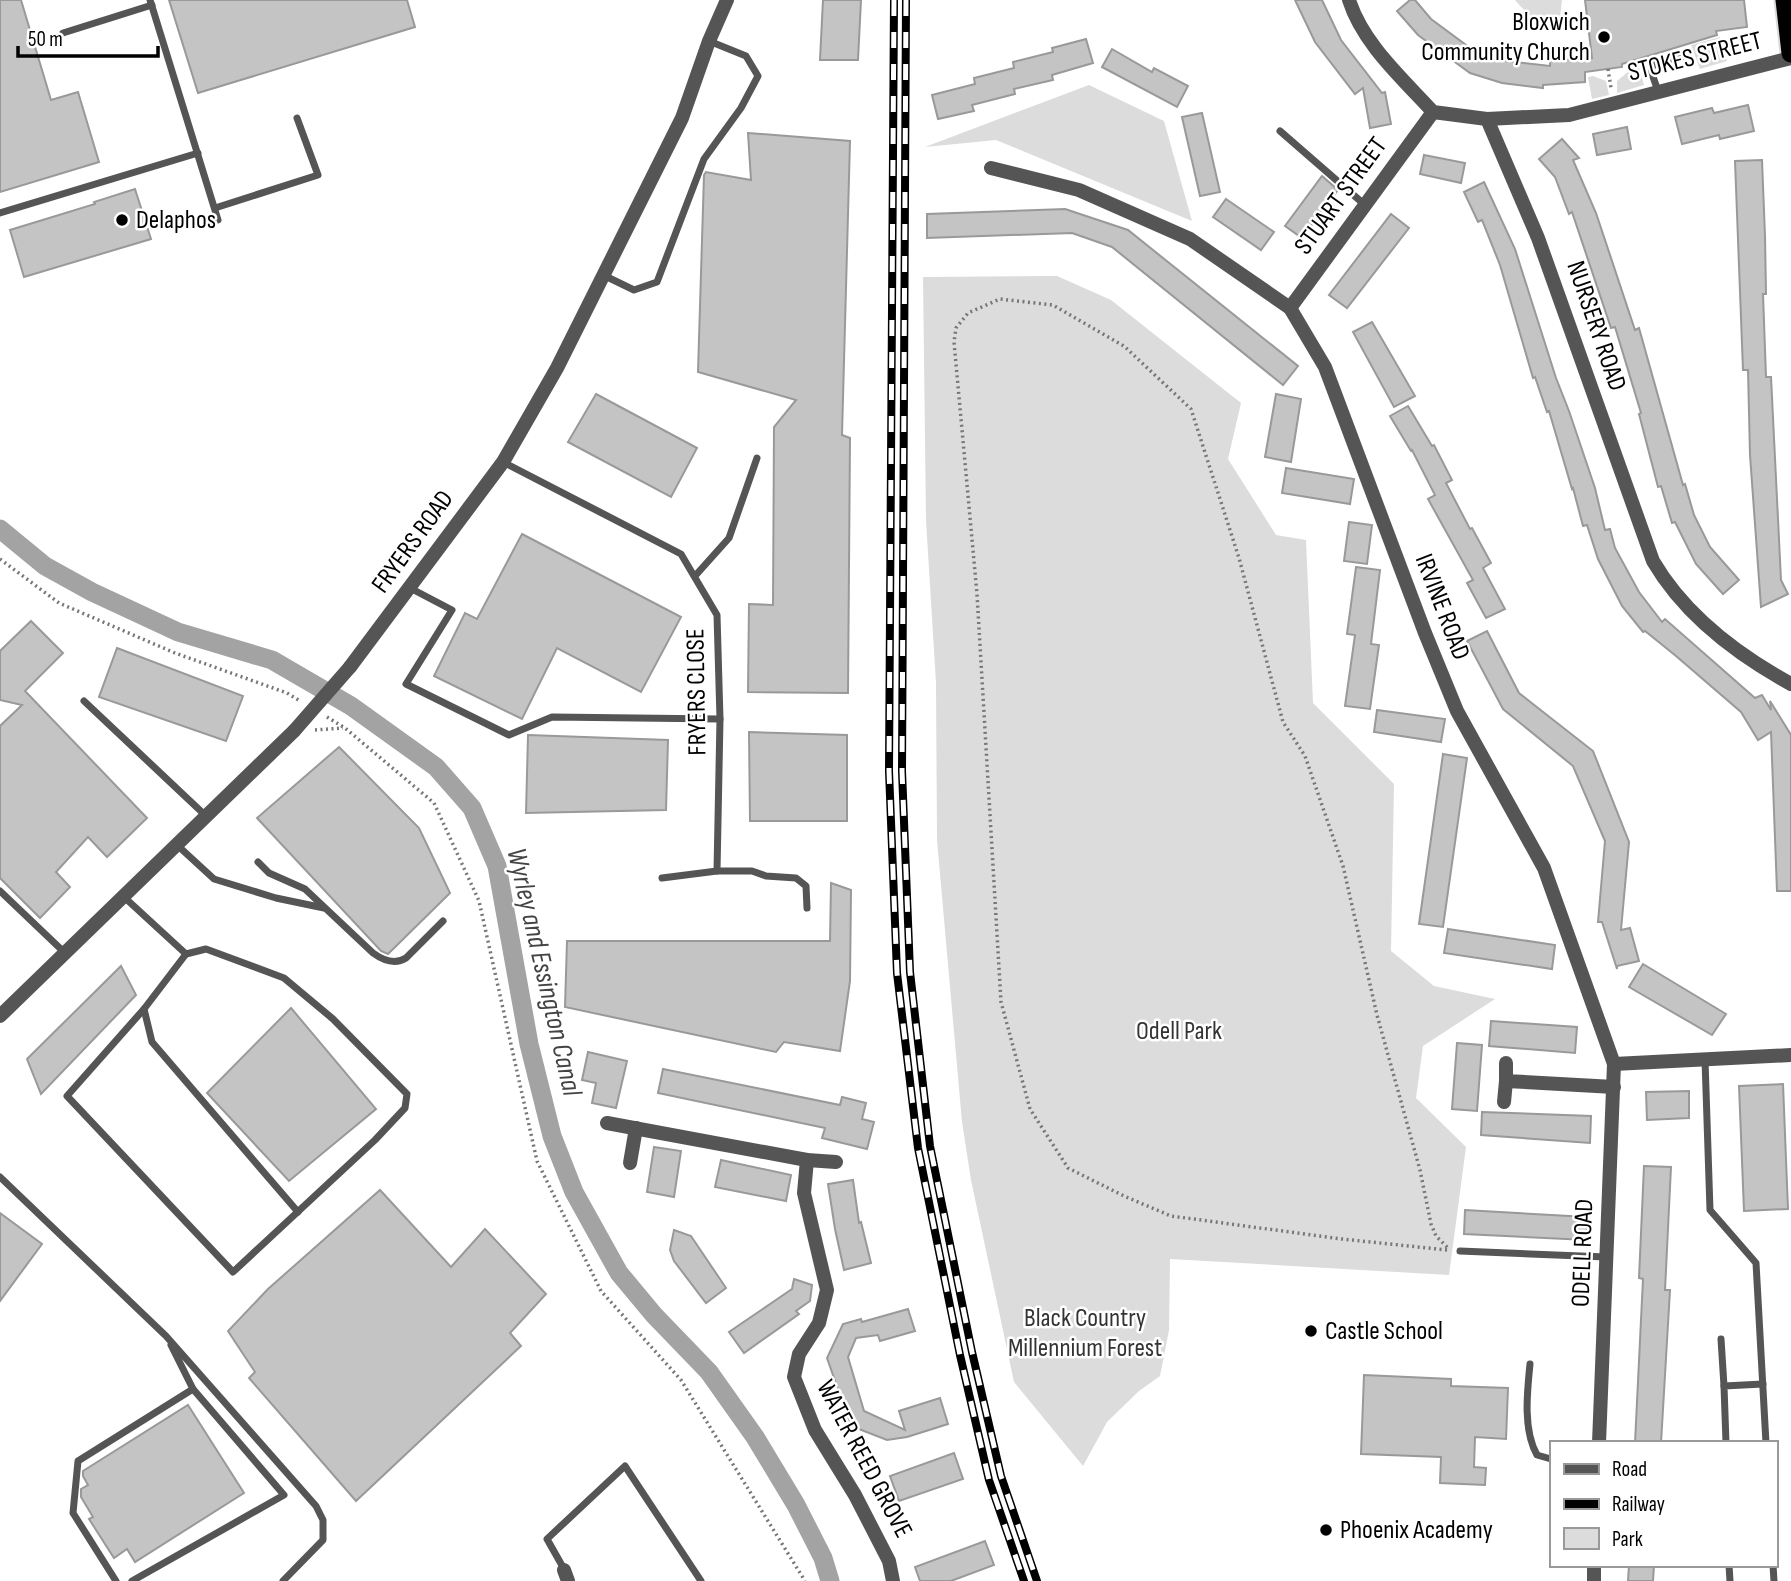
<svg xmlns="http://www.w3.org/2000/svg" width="1791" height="1581" viewBox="0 0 1791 1581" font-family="'Sofia Sans Condensed',sans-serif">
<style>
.green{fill:#dcdcdc}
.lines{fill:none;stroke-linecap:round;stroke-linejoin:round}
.canal{stroke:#a3a3a3;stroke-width:19}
.building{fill:#c4c4c4;stroke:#999;stroke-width:2}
.trunk-casing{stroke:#dbdbdb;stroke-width:23}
.path{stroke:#777;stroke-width:3.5;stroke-dasharray:2 3.5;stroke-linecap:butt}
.service{stroke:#555;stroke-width:7}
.minor{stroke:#555;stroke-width:14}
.tertiary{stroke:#555;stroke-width:14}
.trunk{stroke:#000;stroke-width:19}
.rail-casing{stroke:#000;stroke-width:8}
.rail{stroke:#fff;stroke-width:5;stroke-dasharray:16;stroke-linecap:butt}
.tertiary-bridge{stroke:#555;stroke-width:14}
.poi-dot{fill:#000;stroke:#fff;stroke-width:2.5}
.labels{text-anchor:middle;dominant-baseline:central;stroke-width:5;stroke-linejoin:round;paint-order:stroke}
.poi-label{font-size:26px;fill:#000;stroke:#fff;text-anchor:start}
.street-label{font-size:26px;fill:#000;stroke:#fff}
.park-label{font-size:26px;fill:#333;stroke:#fff}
.water-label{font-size:28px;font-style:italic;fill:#444;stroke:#fff}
</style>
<rect width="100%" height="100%" fill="#fff"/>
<!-- green -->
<g class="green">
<path d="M 1515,0 L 1562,0 L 1560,18 C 1538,27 1529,16 1515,0 Z"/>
<polygon points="1629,33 1644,85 1617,93 1617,81 1628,72"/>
<polygon points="1720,37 1727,61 1700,69 1691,45"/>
<polygon points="1593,76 1606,81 1609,95 1592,99 1588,77"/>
<polygon points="1089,85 1164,121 1192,221 996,140 925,147"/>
<polygon points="1057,276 1111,300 1241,403 1228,459 1276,535 1306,540 1313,703 1394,784 1391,951 1434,986 1495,999 1423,1046 1416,1098 1466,1147 1449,1275 1170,1259 1169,1330 1160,1376 1139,1391 1107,1422 1083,1466 1014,1382 971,1180 962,1122 937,840 936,683 926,520 923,277"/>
</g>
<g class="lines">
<!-- canal -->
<polyline class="canal" points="0,529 45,566 92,592 178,632 272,660 351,706 436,767 472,808 497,866 529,1044 552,1136 574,1192 619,1273 654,1315 709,1372 755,1437 796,1505 823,1558 830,1581"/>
</g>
<!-- building -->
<g class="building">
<polygon points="0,0 21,0 51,100 78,92 99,162 0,192"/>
<polygon points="169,0 407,0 415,27 198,93"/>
<polygon points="823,0 861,0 858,60 820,60"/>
<polygon points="1295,0 1322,0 1341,40 1382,93 1385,92 1391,124 1370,128 1363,88 1355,94 1315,42"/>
<polygon points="1410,0 1415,0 1431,19 1477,53 1505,61 1550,66 1550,61 1592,58 1585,0 1744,0 1747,27 1716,31 1717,35 1622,64 1622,67 1585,72 1585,82 1543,85 1543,88 1502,83 1470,73 1418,35 1397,11"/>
<polygon points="1086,39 1093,63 1052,75 1053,80 1014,89 1015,94 972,105 974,111 938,119 932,95 975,84 974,78 1014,68 1013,62 1053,52 1052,48"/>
<polygon points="1112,49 1152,72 1154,68 1188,86 1177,107 1102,67"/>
<polygon points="1748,105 1754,131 1720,139 1719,135 1682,144 1675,117 1712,108 1714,113"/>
<polygon points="1202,113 1220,192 1200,196 1182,117"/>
<polygon points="1627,127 1631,149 1597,155 1593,134"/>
<polygon points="748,133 850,141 842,435 850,438 848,693 748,692 749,604 773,605 774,427 796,400 698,372 704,175 706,172 751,180"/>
<polygon points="1562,139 1579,158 1573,160 1596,213 1635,330 1639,328 1683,485 1685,484 1694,515 1710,547 1739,580 1723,594 1696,564 1675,522 1672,523 1661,486 1658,487 1639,414 1641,413 1615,327 1611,328 1572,212 1569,214 1555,177 1539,159"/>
<polygon points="1424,155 1465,163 1461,183 1420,174"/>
<polygon points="1762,160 1765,236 1766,294 1763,294 1766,377 1771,377 1781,580 1788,594 1761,607 1750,455 1748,370 1743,370 1735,161"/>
<polygon points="1322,176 1338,190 1302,238 1285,226"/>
<polygon points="1484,182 1515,249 1556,378 1569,411 1595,488 1605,530 1610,529 1615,548 1639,592 1662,622 1665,619 1755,698 1762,695 1771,710 1770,701 1791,735 1791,891 1777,891 1771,732 1758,740 1741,712 1676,656 1645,631 1643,632 1622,606 1598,559 1587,525 1583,526 1573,488 1572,489 1549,411 1547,412 1535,377 1533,378 1500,265 1482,220 1478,222 1464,192"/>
<polygon points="135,189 151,239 24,277 10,230 95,204 94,202"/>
<polygon points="1226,199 1274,232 1261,250 1213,217"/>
<polygon points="1065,209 1128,230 1298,366 1283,385 1112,247 1072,233 927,238 927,214"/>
<polygon points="1391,214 1409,228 1347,308 1329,295"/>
<polygon points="1372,322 1415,396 1394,407 1353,332"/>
<polygon points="596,394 697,448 671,497 568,442"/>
<polygon points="1276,394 1301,399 1291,462 1265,457"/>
<polygon points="1408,406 1432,446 1434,445 1452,480 1446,483 1470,529 1472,528 1491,563 1483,568 1505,609 1486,618 1467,583 1473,580 1428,499 1435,495 1412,450 1411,451 1390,416"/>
<polygon points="1286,468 1354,479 1350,504 1282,493"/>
<polygon points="1349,522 1372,525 1367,564 1344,561"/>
<polygon points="522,534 681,617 641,692 557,648 522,719 434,676 465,613 477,619"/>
<polygon points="1356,567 1380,570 1371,644 1379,645 1370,709 1345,706 1355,635 1347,634"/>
<polygon points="31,621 63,653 25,691 147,818 107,857 88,837 56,872 70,887 40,918 0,878 0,726 22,705 0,700 0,651"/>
<polygon points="1487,631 1519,693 1593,751 1629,842 1621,930 1630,928 1639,961 1617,966 1617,969 1602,922 1598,922 1605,841 1573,766 1503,709 1467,641"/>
<polygon points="117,648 243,696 226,741 99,697"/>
<polygon points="1377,710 1445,719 1441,742 1374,732"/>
<polygon points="749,732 847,735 847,821 750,821"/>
<polygon points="528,735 668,740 666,810 526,813"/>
<polygon points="339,747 419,828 450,893 388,954 381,951 257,818"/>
<polygon points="1443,754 1467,758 1443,927 1419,924"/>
<polygon points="831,883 851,890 850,981 840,1051 784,1042 776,1052 565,1007 567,941 830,941"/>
<polygon points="1448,929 1555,945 1552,969 1444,953"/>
<polygon points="1643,964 1726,1014 1712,1035 1629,987"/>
<polygon points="121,966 136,995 41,1094 27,1059"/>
<polygon points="291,1008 376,1109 289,1181 207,1093"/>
<polygon points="1491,1021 1577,1027 1575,1053 1489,1046"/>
<polygon points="1457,1043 1482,1045 1477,1111 1452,1109"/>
<polygon points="588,1052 627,1061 616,1108 592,1103 596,1083 582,1080"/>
<polygon points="663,1069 840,1105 842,1097 866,1103 862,1119 874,1122 867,1149 822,1138 825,1128 658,1093"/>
<polygon points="1783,1084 1788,1209 1744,1211 1739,1086"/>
<polygon points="1689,1091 1689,1118 1647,1120 1646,1092"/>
<polygon points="1482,1112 1591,1116 1590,1143 1481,1135"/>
<polygon points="654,1147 681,1151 674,1197 647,1192"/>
<polygon points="721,1160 791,1175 786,1201 715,1187"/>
<polygon points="1644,1166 1671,1167 1665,1290 1670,1290 1661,1443 1635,1443 1643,1279 1639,1278"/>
<polygon points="853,1180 859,1223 861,1222 871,1263 844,1270 835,1229 828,1184"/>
<polygon points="380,1190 451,1267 485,1229 546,1294 510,1333 521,1346 356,1501 249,1378 255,1372 228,1331 268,1289"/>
<polygon points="1465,1210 1587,1217 1586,1240 1464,1234"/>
<polygon points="0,1213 42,1244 0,1301"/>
<polygon points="674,1230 691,1236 726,1288 706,1303 674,1261 670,1250"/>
<polygon points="794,1279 812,1285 810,1301 796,1311 799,1314 744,1353 729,1332 792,1289"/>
<polygon points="908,1309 915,1331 880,1341 878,1335 856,1338 848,1357 864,1411 905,1430 899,1411 940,1398 948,1424 907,1437 887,1440 851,1426 827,1358 843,1324 861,1319 862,1322"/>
<polygon points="1364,1375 1451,1379 1451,1386 1508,1388 1506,1439 1475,1437 1474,1467 1486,1468 1485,1485 1440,1483 1441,1457 1361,1454"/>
<polygon points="188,1405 244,1493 135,1562 127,1549 114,1558 89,1519 93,1517 81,1497 81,1489 88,1485 83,1476 83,1471"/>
<polygon points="954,1453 963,1479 899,1501 890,1476"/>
<polygon points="985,1541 994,1565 951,1581 920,1581 915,1567"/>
<polygon points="1629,1565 1654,1565 1653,1581 1628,1581"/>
</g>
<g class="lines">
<!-- trunk casing -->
<g class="trunk-casing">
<polyline id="trunk" points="1785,0 1791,53"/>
</g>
<!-- path -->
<g class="path">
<polyline points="1608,69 1611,88"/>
<polyline points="0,559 59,603 175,653 287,693 300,701"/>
<polyline points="327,717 345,728 434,803 479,901 537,1161 601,1291 681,1380 805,1581"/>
<polyline points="315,730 343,728"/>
<polyline points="1447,1250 1342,1239 1171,1216 1124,1196 1068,1168 1030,1109 1001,1002 977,594 954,342 956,328 968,313 1000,299 1053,305 1124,346 1191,409 1239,558 1283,722 1305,756 1343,866 1377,1015 1420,1170 1431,1224 1436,1236 1449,1249"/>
</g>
<!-- service -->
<g class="service">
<polyline points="150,0 218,220"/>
<polyline points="63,33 152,5"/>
<polyline points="1658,91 1651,71 1653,65 1681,58"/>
<polyline points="1280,131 1365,205"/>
<polyline points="215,208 318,175 297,118"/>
<polyline points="0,213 198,153"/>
<polyline points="603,275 634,290 657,282 704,159 741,108 758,76 746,56 709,41"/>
<polyline points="503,462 681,554 717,615 720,719 717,871"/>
<polyline points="695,576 729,538 757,458"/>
<polyline points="410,588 452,610 406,684 509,735 552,717 720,719"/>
<polyline points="84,701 206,816"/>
<polyline points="177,845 214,879 276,898 324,908"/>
<path d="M 258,862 L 269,873 L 305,889 L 373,953 C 384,961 395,965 406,958 L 443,921"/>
<polyline points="662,878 717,871 752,871 766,876 796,878 806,886 807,908"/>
<polyline points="0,891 65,953"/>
<polyline points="124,897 186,954 206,949 284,978 333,1019 407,1094 405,1108 375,1140 233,1272 67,1096 144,1009"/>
<polyline points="186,954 144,1009 152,1042 298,1212"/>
<polyline points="1705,1060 1710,1210 1756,1263 1766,1443"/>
<polyline points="0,1177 166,1336 316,1506 323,1520 323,1540 283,1581"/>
<polyline points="1460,1251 1606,1257"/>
<polyline points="1721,1339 1724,1386"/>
<path d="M 1530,1364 C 1527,1393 1523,1430 1537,1455 L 1551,1459"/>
<polyline points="1726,1443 1724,1386 1763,1384"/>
<polyline points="1729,1565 1730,1581"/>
<polyline points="1773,1565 1774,1581"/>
<polyline points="564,1569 547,1539 625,1466 701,1581"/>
<polyline points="116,1581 73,1513 78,1461 193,1389"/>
<polyline points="132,1581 284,1495 193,1389 171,1345"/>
</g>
<!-- minor -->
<g class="minor">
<path d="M 1349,0 C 1363,44 1402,78 1433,112 L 1487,119 L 1538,238 L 1653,561 C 1684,614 1738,655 1791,684"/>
<polyline points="1487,119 1569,115 1791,58"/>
<polyline points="991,168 1079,190 1190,239 1290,308 1325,367 1425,633 1457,711 1544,868 1614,1064 1791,1055"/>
<polyline points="1290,308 1433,112"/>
<polyline points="1506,1063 1506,1081 1614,1087"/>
<polyline points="1504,1102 1506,1081"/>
<polyline points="607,1123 807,1160 836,1162"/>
<polyline points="807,1160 804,1193 827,1290 819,1323 799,1354 794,1377 815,1430 855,1495 889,1561 893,1581"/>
<polyline points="630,1163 636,1128"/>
<polyline points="1599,1443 1614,1064"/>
<polyline points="564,1570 568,1581"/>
<polyline points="1594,1581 1594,1565"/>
</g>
<!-- tertiary -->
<g class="tertiary">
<polyline points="350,667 503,462 557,368 682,118 709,41 727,0"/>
<polyline points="0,1016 294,731"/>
</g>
<!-- trunk -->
<use href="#trunk" class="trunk"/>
<!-- rail casing -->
<g class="rail-casing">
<g id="rail">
<polyline points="894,0 889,771 897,973 918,1148 960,1355 989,1480 1024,1581"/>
<polyline points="906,0 902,771 910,972 930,1146 972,1352 1001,1476 1037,1581"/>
</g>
</g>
<!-- rail -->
<use href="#rail" class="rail"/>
<!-- tertiary-bridge -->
<polyline class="tertiary-bridge" points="294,731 350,667"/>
</g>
<!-- markers -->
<g class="poi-dot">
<circle cx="1604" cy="37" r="7"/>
<circle cx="122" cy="220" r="7"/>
<circle cx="1311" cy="1331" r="7"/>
<circle cx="1326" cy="1530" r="7"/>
</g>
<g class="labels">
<!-- poi labels -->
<g class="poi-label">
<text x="1590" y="22" text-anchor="end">Bloxwich<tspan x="1590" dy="30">Community Church</tspan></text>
<text x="136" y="220">Delaphos</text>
<text x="1325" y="1331">Castle School</text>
<text x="1340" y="1530">Phoenix Academy</text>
</g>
<!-- street labels -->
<g class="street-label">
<text transform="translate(1695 57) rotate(-14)">STOKES STREET</text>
<text transform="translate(1341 196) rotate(-54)">STUART STREET</text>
<text transform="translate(1596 326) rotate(71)">NURSERY ROAD</text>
<text transform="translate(413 542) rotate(-54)">FRYERS ROAD</text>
<text transform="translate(1442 607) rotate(69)">IRVINE ROAD</text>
<text transform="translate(697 692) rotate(-91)">FRYERS CLOSE</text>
<text transform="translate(1583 1253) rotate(-88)">ODELL ROAD</text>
<text transform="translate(864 1459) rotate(62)">WATER REED GROVE</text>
</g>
<!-- park labels -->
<g class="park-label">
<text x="1179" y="1031">Odell Park</text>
<text x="1085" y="1318">Black Country<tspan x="1085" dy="30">Millennium Forest</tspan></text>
</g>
<!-- water labels -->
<g class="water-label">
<text transform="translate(544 972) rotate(77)">Wyrley and Essington Canal</text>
</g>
</g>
<!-- legend -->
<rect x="1550" y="1441" width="228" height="126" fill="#ffffff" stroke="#999999" stroke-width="2"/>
<rect x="1564" y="1464" width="35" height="10" fill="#555555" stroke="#999999" stroke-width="2"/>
<text x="1612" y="1476" font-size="21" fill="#000000">Road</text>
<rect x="1564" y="1499" width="35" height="10" fill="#000000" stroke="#999999" stroke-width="2"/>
<text x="1612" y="1511" font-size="21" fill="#000000">Railway</text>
<rect x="1564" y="1528" width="35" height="21" fill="#dcdcdc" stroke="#999999" stroke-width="2"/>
<text x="1612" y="1546" font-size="21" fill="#000000">Park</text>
<!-- scale -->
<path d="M18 46v10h140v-10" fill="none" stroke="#000000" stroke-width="3.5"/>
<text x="28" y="46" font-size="21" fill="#000000" stroke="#ffffff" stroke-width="5" paint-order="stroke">50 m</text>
</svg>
